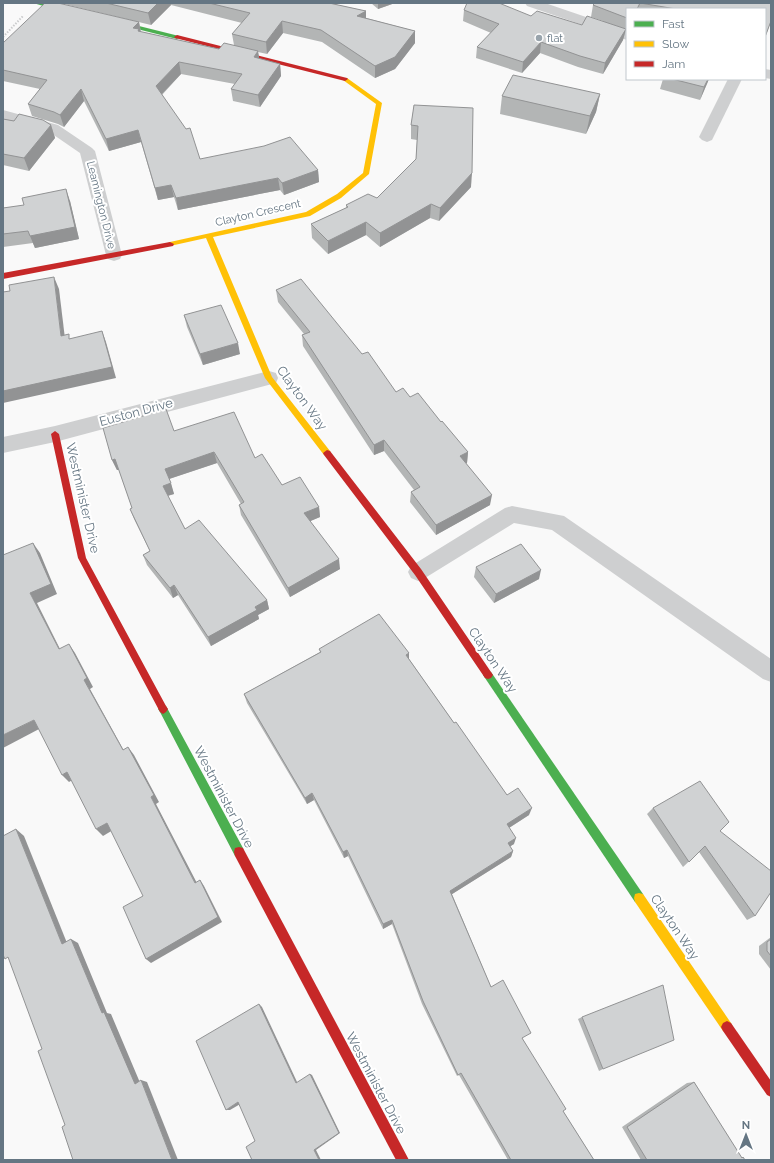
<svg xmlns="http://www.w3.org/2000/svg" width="774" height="1163" viewBox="0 0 774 1163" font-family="Raleway,sans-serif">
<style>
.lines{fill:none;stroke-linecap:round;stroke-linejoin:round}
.path{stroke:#cbcccd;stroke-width:2;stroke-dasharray:1.5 1.5;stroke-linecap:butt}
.street{fill:#cecfd0;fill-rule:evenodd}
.fast{fill:#4caf50;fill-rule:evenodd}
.slow{fill:#ffc107;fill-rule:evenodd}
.jam{fill:#c62828;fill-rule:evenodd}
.wall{fill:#b3b5b5}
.shaded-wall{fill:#929394}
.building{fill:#d0d2d3;stroke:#929394}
.poi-dot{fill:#99a4ac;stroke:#fff;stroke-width:1.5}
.labels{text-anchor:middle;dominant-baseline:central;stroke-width:4;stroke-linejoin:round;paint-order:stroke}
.far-poi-label{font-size:11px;fill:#657683;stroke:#fff;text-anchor:start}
.far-street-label{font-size:11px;fill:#657683;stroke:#fff}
.street-label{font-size:13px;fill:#657683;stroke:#fff}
</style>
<rect width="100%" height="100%" fill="#f9f9f9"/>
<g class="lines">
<!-- path -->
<polyline class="path" points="3,37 23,16"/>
<!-- street -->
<g class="street">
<polygon points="525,3 545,3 627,31 627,40 527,6"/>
<polygon points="765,69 771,70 771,79 765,78"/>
<polygon points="728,79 742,79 712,140 707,142 702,140 699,137"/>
<polygon points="3,110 58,125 92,148 95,151 122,255 120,259 114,261 108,259 106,255 80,153 48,131 3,120"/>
<polygon points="269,371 276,373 278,378 276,383 55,442 3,453 3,437 55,426"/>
<polygon points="512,506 564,516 771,659 771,682 763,679 552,530 514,523 425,578 418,581 411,578 408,572 411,566 505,508"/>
</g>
<!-- fast -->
<g class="fast">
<polygon points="33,3 43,3 75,12 72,14"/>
<polygon points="111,19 179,36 180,37 177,39 109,22 108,21"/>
<polygon points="488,671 491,672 643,894 644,898 643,902 639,903 635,902 485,678 483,675 485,672"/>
<polygon points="163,704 166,706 243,848 244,852 243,856 239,857 235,856 160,712 158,709 160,706"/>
</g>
<!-- slow -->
<g class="slow">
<polygon points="343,78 347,78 382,103 369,174 341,198 310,216 213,237 272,377 330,451 331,453 327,456 324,455 265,378 206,238 170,246 166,244 170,242 306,212 337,194 363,173 376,104 343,80"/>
<polygon points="639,893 643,894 731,1023 733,1027 731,1031 727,1033 723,1031 635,902 634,898 635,894"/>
</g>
<!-- jam -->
<g class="jam">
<polygon points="177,35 347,78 348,79 345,81 175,38 174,37"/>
<polygon points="170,242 174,244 173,246 3,279 3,273"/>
<polygon points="55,431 59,434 86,558 166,706 168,709 166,712 163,714 160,712 78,558 51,434"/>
<polygon points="327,450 330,451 421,569 491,672 493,675 491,678 488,679 485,678 415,575 324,455 323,453"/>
<polygon points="239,847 243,848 409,1160 396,1160 235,856 234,852 235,848"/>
<polygon points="727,1021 731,1023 771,1081 771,1097 767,1095 723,1031 721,1027 723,1023"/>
</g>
</g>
<!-- wall -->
<g class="wall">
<polygon points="60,3 329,3 366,11 366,18 415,31 415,43 395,69 375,78 322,42 283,33 267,54 258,52 259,59 280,64 281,76 260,107 233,101 231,89 235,84 181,74 162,95 200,159 318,170 319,182 284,195 280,190 178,210 174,197 158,200 141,142 109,151 84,101 64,127 58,124 32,116 28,104 40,89 3,81 3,43 139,22 141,32 219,49 234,45 232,34 242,23 171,5 151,25"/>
<polygon points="371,3 395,3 378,9"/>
<polygon points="595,3 771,3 771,21 765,38 765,9 627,9 627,31 626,30 623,40 603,74 578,67 540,53 522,73 476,58 477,47 491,33 463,21 464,10 531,16 582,25 603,21 591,17 593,5"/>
<polygon points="663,79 709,79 700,100 660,89"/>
<polygon points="600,94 596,112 586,134 500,114 502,96"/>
<polygon points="414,105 471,187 439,221 430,218 380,247 366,235 328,254 312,238 311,224 346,208 346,205 377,198 416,159 417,140 411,139 411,125"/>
<polygon points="3,119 14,121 51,125 55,138 29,171 3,165"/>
<polygon points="70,201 79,239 35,248 33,243 3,247 3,208"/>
<polygon points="276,290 362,354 396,392 410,397 441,422 468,452 467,463 466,463 490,505 436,535 410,502 411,492 414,490 384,451 374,455 303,346 302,335 304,334 278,302"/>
<polygon points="184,315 240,354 203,365 187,327"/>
<polygon points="174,431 255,458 282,485 319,507 320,517 310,521 340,569 290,597 241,515 239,505 241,504 217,463 169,479 174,494 168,496 185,529 267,600 269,609 258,615 259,619 211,646 178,595 173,598 147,565 143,555 150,551 134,519 130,509 132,508 119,470 117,470 112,460"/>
<polygon points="476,567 539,579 494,603 474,577"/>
<polygon points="319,649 409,653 409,659 454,723 507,795 529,815 509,828 514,844 510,846 513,851 511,857 452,894 491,987 522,1038 563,1111 594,1160 508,1160 459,1075 457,1076 422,1004 392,924 383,929 348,856 344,858 314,800 307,804 247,703 244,694 320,652"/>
<polygon points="653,808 720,831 755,916 747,920 699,852 683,867 647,814"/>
<polygon points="771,937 771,970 759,954 759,946"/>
<polygon points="582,1017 603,1069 599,1071 578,1019"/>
<polygon points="694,1082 741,1157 743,1157 745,1160 641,1160 622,1127 687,1083"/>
</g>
<!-- shaded-wall -->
<g class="shaded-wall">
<polygon points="158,3 170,3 171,5 151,25 148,13"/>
<polygon points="378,3 395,3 378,9"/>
<polygon points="366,11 366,23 357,16"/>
<polygon points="282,21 283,33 267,54 266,42"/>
<polygon points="139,22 141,34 133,28"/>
<polygon points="626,29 623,40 603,74 605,63"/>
<polygon points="415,31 415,43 395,69 375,78 375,66"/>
<polygon points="541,42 540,53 522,73 523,62"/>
<polygon points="258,51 260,63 254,57"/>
<polygon points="179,62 181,74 158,98 156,86"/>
<polygon points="280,64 281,76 260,107 258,95"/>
<polygon points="708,79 709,79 700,100 704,87"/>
<polygon points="81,89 84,101 64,127 60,115"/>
<polygon points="600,94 596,112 586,134 590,116"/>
<polygon points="51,125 55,138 29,171 24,158"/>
<polygon points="138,130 141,142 109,151 106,139"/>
<polygon points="318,170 319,182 284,195 282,183"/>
<polygon points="472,173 471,187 439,221 440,208"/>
<polygon points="278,178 280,190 178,210 176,198"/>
<polygon points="171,185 174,197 158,200 155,188"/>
<polygon points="66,189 70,201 79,239 35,248 30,236"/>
<polygon points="431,204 430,218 380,247 380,233"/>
<polygon points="366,222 366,235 328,254 328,241"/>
<polygon points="54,277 59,289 66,347 61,336"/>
<polygon points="102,331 106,342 116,378 3,403 3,391"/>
<polygon points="238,343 240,354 203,365 200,354"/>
<polygon points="384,440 384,451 374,455 374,445"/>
<polygon points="214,452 217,463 169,479 165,469"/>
<polygon points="468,452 467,463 459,467 460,456"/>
<polygon points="115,459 119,470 117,470 112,460"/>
<polygon points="171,483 174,494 166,496 163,486"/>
<polygon points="492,495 490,505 436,535 436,525"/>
<polygon points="319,507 320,517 306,523 304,513"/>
<polygon points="33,543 40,553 57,594 37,603 65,659 59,649 30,593"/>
<polygon points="339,559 340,569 290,597 288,588"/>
<polygon points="541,570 539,579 494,603 496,594"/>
<polygon points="174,585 178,595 173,598 170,588"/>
<polygon points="267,600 269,609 258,615 259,619 211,646 208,637 255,607"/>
<polygon points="69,644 75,653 93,687 90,689 128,758 123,750 84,680"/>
<polygon points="409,653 409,662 406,655"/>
<polygon points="34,720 41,728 3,748 3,735"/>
<polygon points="128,747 134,755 159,802 156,804 200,889 195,883 151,797"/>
<polygon points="67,772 74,779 69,782 62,775"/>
<polygon points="312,793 314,800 307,804 305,798"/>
<polygon points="532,808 529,815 504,831 507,824"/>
<polygon points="107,823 113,830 103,836 96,829"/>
<polygon points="16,829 24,836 69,948 62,944"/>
<polygon points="516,838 514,844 506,849 508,843"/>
<polygon points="347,850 348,856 344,858 343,852"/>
<polygon points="513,851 511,857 449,896 450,891"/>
<polygon points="200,880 204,886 222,922 151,963 146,959"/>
<polygon points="392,920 392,924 383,929 383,924"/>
<polygon points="71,939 78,943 107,1013 111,1014 141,1085 135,1084 102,1013"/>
<polygon points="259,1004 262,1007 298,1084 296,1083"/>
<polygon points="310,1074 312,1075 340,1133 316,1150 321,1160 319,1160 314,1150"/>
<polygon points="141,1080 147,1082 178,1160 172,1160"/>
<polygon points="238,1102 242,1103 230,1110 226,1110"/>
</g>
<!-- building -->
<g class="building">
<polygon points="45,3 58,3 139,22 133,28 139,29 138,31 219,49 224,43 258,51 254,57 280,64 258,95 231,89 242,74 179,62 156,86 186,129 190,128 200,159 264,146 290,137 318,170 282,183 278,178 176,198 171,185 155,188 138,130 106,139 81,89 60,115 54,112 28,104 47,80 3,70 3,43"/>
<polygon points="106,3 158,3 148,13"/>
<polygon points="209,3 329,3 366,11 357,16 415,31 395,57 375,66 321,30 282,21 266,42 232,34 250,13"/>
<polygon points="467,3 499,3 531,16 537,11 582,25 587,16 626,29 605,63 580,56 541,42 523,62 477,47 499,24 464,10"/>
<polygon points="595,3 771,3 771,21 765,37 765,9 676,9 640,3 637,9 627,9 627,18 593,5"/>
<polygon points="513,75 600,94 590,116 502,96"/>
<polygon points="672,79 708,79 704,87"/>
<polygon points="414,105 473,108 472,173 440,208 431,204 380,233 366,222 328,241 311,224 348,207 346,205 368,194 377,198 416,159 418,126 411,125"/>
<polygon points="19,114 43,120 51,125 24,158 3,154 3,119 14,121"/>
<polygon points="66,189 75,227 30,236 28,231 3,234 3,208 24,205 22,198"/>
<polygon points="54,277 61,336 69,334 69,339 102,331 112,367 3,391 3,292 10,291 9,285"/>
<polygon points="301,279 362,354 368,352 396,392 403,388 410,397 418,393 441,422 442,421 468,452 460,456 492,495 436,525 411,492 420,487 384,440 374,445 302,335 310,332 276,290"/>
<polygon points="221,305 238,343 200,354 184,315"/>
<polygon points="166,409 174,431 234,412 255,458 262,454 282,485 300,477 319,507 304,513 339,559 288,588 239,505 244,502 214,452 165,469 171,483 163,486 185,529 199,520 267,600 255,607 257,610 208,637 174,585 170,588 143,555 150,551 130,509 132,508 115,459 112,460 103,428"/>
<polygon points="33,543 51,584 30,593 59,649 69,644 87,678 84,680 123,750 128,747 154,795 151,797 195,883 200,880 218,917 146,959 123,907 143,896 107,823 96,829 67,772 62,775 34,720 3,735 3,555"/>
<polygon points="521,544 541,570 496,594 476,567"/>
<polygon points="379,614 409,653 406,655 454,723 456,722 507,795 518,788 532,808 507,824 516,838 508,843 513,851 450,891 491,987 503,980 531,1033 522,1038 566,1109 563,1111 594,1160 511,1160 461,1073 458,1075 423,1001 392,920 383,924 347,850 343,852 312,793 305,798 244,694 321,652 319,649"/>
<polygon points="700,781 729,822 720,831 771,871 771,892 755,916 705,846 689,862 653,808"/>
<polygon points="16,829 62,944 71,939 102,1013 104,1012 135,1084 141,1080 172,1160 73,1160 62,1127 65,1125 38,1051 42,1049 8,957 5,959 3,955 3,836"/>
<polygon points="771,939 771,956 767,951 767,942"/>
<polygon points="663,985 674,1040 603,1069 582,1017"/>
<polygon points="259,1004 296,1083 310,1074 339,1133 314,1150 319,1160 252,1160 246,1147 255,1141 238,1102 226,1110 196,1041"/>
<polygon points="694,1082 742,1158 743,1157 745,1160 647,1160 627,1127"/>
</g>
<!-- markers -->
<circle class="poi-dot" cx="539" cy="38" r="4"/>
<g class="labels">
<!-- far-poi labels -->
<g class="far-poi-label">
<text x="547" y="38">flat</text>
</g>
<!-- far-street labels -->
<g class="far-street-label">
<text transform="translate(101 205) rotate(76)">Leamington Drive</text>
<text transform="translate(258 213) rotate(-13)">Clayton Crescent</text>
</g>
<!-- street labels -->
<g class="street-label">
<text transform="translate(302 398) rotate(54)">Clayton Way</text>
<text transform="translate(136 412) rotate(-15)">Euston Drive</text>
<text transform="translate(83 498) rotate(77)">Westminister Drive</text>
<text transform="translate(493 660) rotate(56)">Clayton Way</text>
<text transform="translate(224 797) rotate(62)">Westminister Drive</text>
<text transform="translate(675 927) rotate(56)">Clayton Way</text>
<text transform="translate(376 1083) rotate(62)">Westminister Drive</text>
</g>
</g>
<!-- border -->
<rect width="774" height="1163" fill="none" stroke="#657683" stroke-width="8"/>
<!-- legend -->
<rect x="626" y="8" width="140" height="72" fill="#ffffff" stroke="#c1c8cd"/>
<rect x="634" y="21" width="20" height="6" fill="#4caf50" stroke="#c1c8cd"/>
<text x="662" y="28" font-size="12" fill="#657683">Fast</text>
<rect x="634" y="41" width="20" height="6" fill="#ffc107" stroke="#c1c8cd"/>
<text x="662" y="48" font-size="12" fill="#657683">Slow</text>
<rect x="634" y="61" width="20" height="6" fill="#c62828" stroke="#c1c8cd"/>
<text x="662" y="68" font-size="12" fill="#657683">Jam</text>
<!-- north arrow -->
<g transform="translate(746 1135)" stroke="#ffffff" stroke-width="3" paint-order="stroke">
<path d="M0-3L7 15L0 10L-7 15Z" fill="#657683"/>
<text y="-6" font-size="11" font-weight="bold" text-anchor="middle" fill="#657683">N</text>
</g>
</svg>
